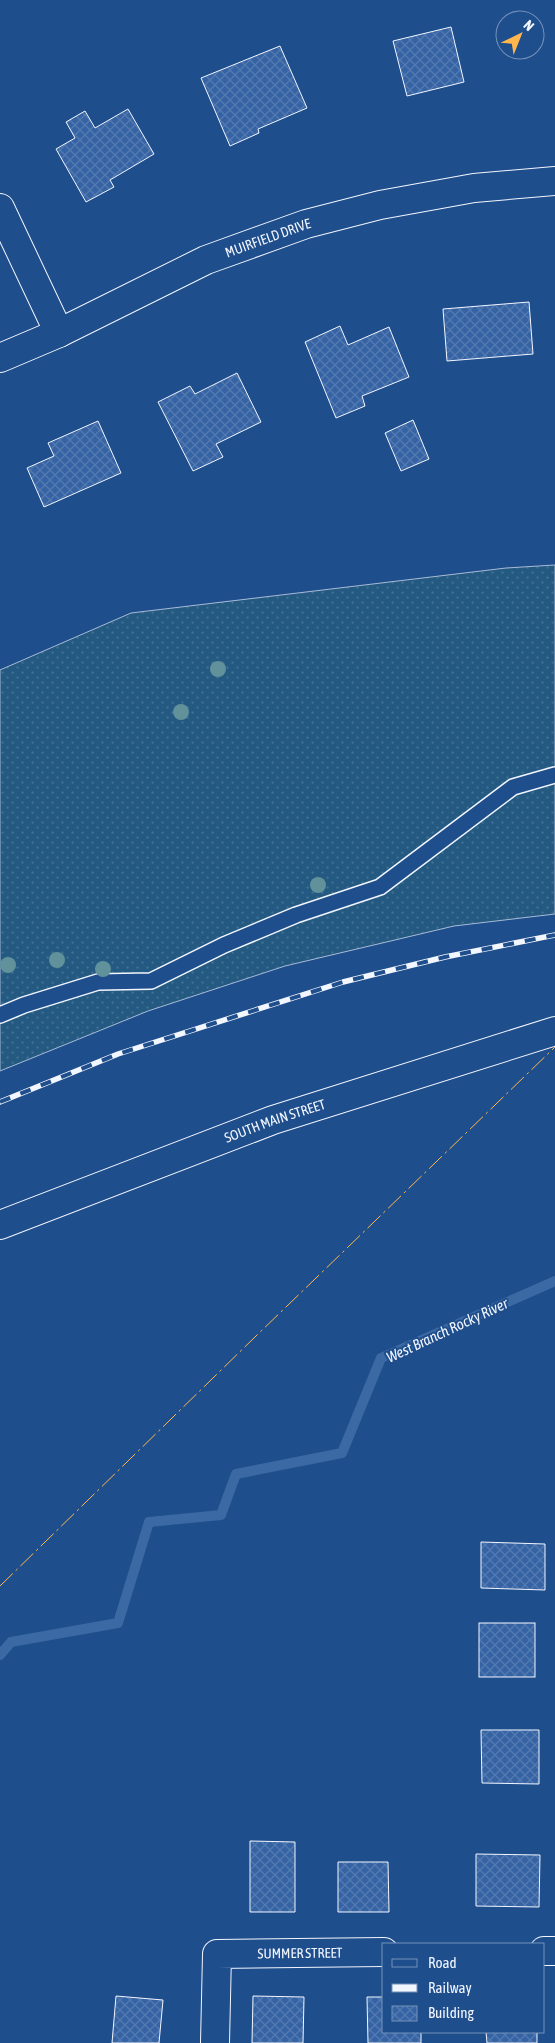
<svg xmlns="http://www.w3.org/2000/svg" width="555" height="2043" viewBox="0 0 555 2043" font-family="'Asap Condensed',sans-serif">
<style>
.grass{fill:url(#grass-dots);stroke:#a8bbd7}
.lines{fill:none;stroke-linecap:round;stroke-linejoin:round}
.stream{stroke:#3b69a3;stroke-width:10}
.building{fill:url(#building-cross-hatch);stroke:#f2f6ff}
.lane-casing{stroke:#f2f6ff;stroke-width:18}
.street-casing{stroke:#f2f6ff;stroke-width:30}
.primary-casing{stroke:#f2f6ff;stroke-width:30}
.lane{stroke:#1f4e8c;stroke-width:15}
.street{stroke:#1f4e8c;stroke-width:28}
.primary{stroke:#1f4e8c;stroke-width:28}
.rail-casing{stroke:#f2f6ff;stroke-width:5.5}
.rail{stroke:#1f4e8c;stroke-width:4;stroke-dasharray:11;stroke-linecap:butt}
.power{stroke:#ffb74d;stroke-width:1;stroke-dasharray:18 4 2.5 4;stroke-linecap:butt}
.tree{fill:#61919a}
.labels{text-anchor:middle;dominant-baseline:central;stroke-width:4;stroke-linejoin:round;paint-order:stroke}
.street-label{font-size:14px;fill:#f2f6ff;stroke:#1f4e8c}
.water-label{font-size:15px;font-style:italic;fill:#f2f6ff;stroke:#1f4e8c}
</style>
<defs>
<pattern id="grass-dots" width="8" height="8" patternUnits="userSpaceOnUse" patternTransform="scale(1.25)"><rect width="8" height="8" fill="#245a82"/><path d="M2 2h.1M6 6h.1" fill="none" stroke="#447295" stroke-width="1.8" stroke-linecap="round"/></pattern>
<pattern id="building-cross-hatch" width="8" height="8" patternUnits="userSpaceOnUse" patternTransform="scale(1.25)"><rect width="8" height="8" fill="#3563a3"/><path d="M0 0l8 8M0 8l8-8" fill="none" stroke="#537ab1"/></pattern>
</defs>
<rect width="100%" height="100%" fill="#1f4e8c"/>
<!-- grass -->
<polygon class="grass" points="555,565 555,914 454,926 285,966 148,1011 0,1071 0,670 131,613 506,568"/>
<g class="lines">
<!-- stream -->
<polyline class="stream" points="0,1655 11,1642 118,1623 149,1522 221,1515 236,1474 342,1453 381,1358 555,1281"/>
</g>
<!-- building -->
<g class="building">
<polygon points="451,27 464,82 407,96 393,41"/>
<polygon points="280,46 307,108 258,129 259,133 230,146 201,78"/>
<polygon points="128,109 154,154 110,180 114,187 86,202 56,149 75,138 66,122 85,111 95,128"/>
<polygon points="529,302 533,354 447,361 443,309"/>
<polygon points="340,326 348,345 389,327 409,377 362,396 365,406 336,418 305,342"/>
<polygon points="237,373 261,422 216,444 223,457 193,471 158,402 190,386 195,394"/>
<polygon points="413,420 429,459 401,471 385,433"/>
<polygon points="98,421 121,473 44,507 27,468 54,456 48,443"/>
<polygon points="481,1542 545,1544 545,1590 481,1588"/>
<rect x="479" y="1623" width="56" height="54"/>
<polygon points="481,1730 539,1730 539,1784 482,1783"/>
<polygon points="250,1841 295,1842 295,1912 250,1912"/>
<polygon points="476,1854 540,1855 539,1907 476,1906"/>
<polygon points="338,1862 388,1862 389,1912 338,1912"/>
<polygon points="116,1996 163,2000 159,2043 112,2043"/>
<polygon points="253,1996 304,1997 303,2043 252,2043"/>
<polygon points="367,1997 384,1997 384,2032 421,2032 421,2043 368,2043"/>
<polygon points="486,2032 537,2032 537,2043 487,2043"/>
</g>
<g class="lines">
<!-- lane casing -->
<g class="lane-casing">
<polyline id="lane" points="0,1015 24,1005 98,982 151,981 224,945 296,915 380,887 513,787 555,775"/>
</g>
<!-- street casing -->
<g class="street-casing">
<g id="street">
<polyline points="0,208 59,333"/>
<path id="s1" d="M 0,358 L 59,333 L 206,260 L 306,224 L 380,205 L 474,188 L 555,181"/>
<polyline points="544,1951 555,1951"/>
<path id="s2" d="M 215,2043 L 217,1954 L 384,1952"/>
</g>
</g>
<!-- primary casing -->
<g class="primary-casing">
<g id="primary">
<path id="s3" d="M 0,1225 L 273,1120 L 555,1031"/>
</g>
</g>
<!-- lane -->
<use href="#lane" class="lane"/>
<!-- street -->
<use href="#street" class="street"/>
<!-- primary -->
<use href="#primary" class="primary"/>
<!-- rail casing -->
<g class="rail-casing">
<polyline id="rail" points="0,1102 118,1054 343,982 445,957 555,935"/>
</g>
<!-- rail -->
<use href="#rail" class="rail"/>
<!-- power -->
<polyline class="power" points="0,1586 256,1336 555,1047"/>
</g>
<!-- trees -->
<g class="tree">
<circle cx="218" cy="669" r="8"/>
<circle cx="181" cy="712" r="8"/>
<circle cx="318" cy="885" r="8"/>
<circle cx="57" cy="960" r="8"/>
<circle cx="8" cy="965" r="8"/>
<circle cx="103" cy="969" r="8"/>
</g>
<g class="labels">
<!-- street labels -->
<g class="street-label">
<text stroke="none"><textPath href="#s1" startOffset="294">MUIRFIELD DRIVE</textPath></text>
<text stroke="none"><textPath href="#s3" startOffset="294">SOUTH MAIN STREET</textPath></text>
<text stroke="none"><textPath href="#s2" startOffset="172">SUMMER STREET</textPath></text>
</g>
<!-- water labels -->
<g class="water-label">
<text transform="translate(447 1330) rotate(-25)">West Branch Rocky River</text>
</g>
</g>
<!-- legend -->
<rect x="382" y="1943" width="162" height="90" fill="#1f4e8c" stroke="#7391ba"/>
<rect x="392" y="1959" width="25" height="8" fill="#1f4e8c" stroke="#7391ba"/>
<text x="428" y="1968" font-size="15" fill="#f2f6ff">Road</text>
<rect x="392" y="1984" width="25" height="8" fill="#f2f6ff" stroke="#7391ba"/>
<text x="428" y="1993" font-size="15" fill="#f2f6ff">Railway</text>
<rect x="392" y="2006" width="25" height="15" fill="url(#building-cross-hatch)" stroke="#7391ba"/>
<text x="428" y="2018" font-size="15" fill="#f2f6ff">Building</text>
<!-- north arrow -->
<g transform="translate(520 35) rotate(43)"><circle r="24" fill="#1f4e8c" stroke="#7391ba"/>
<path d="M0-4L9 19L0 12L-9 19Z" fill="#ffb74d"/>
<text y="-8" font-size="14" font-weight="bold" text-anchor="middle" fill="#f2f6ff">N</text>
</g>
</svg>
